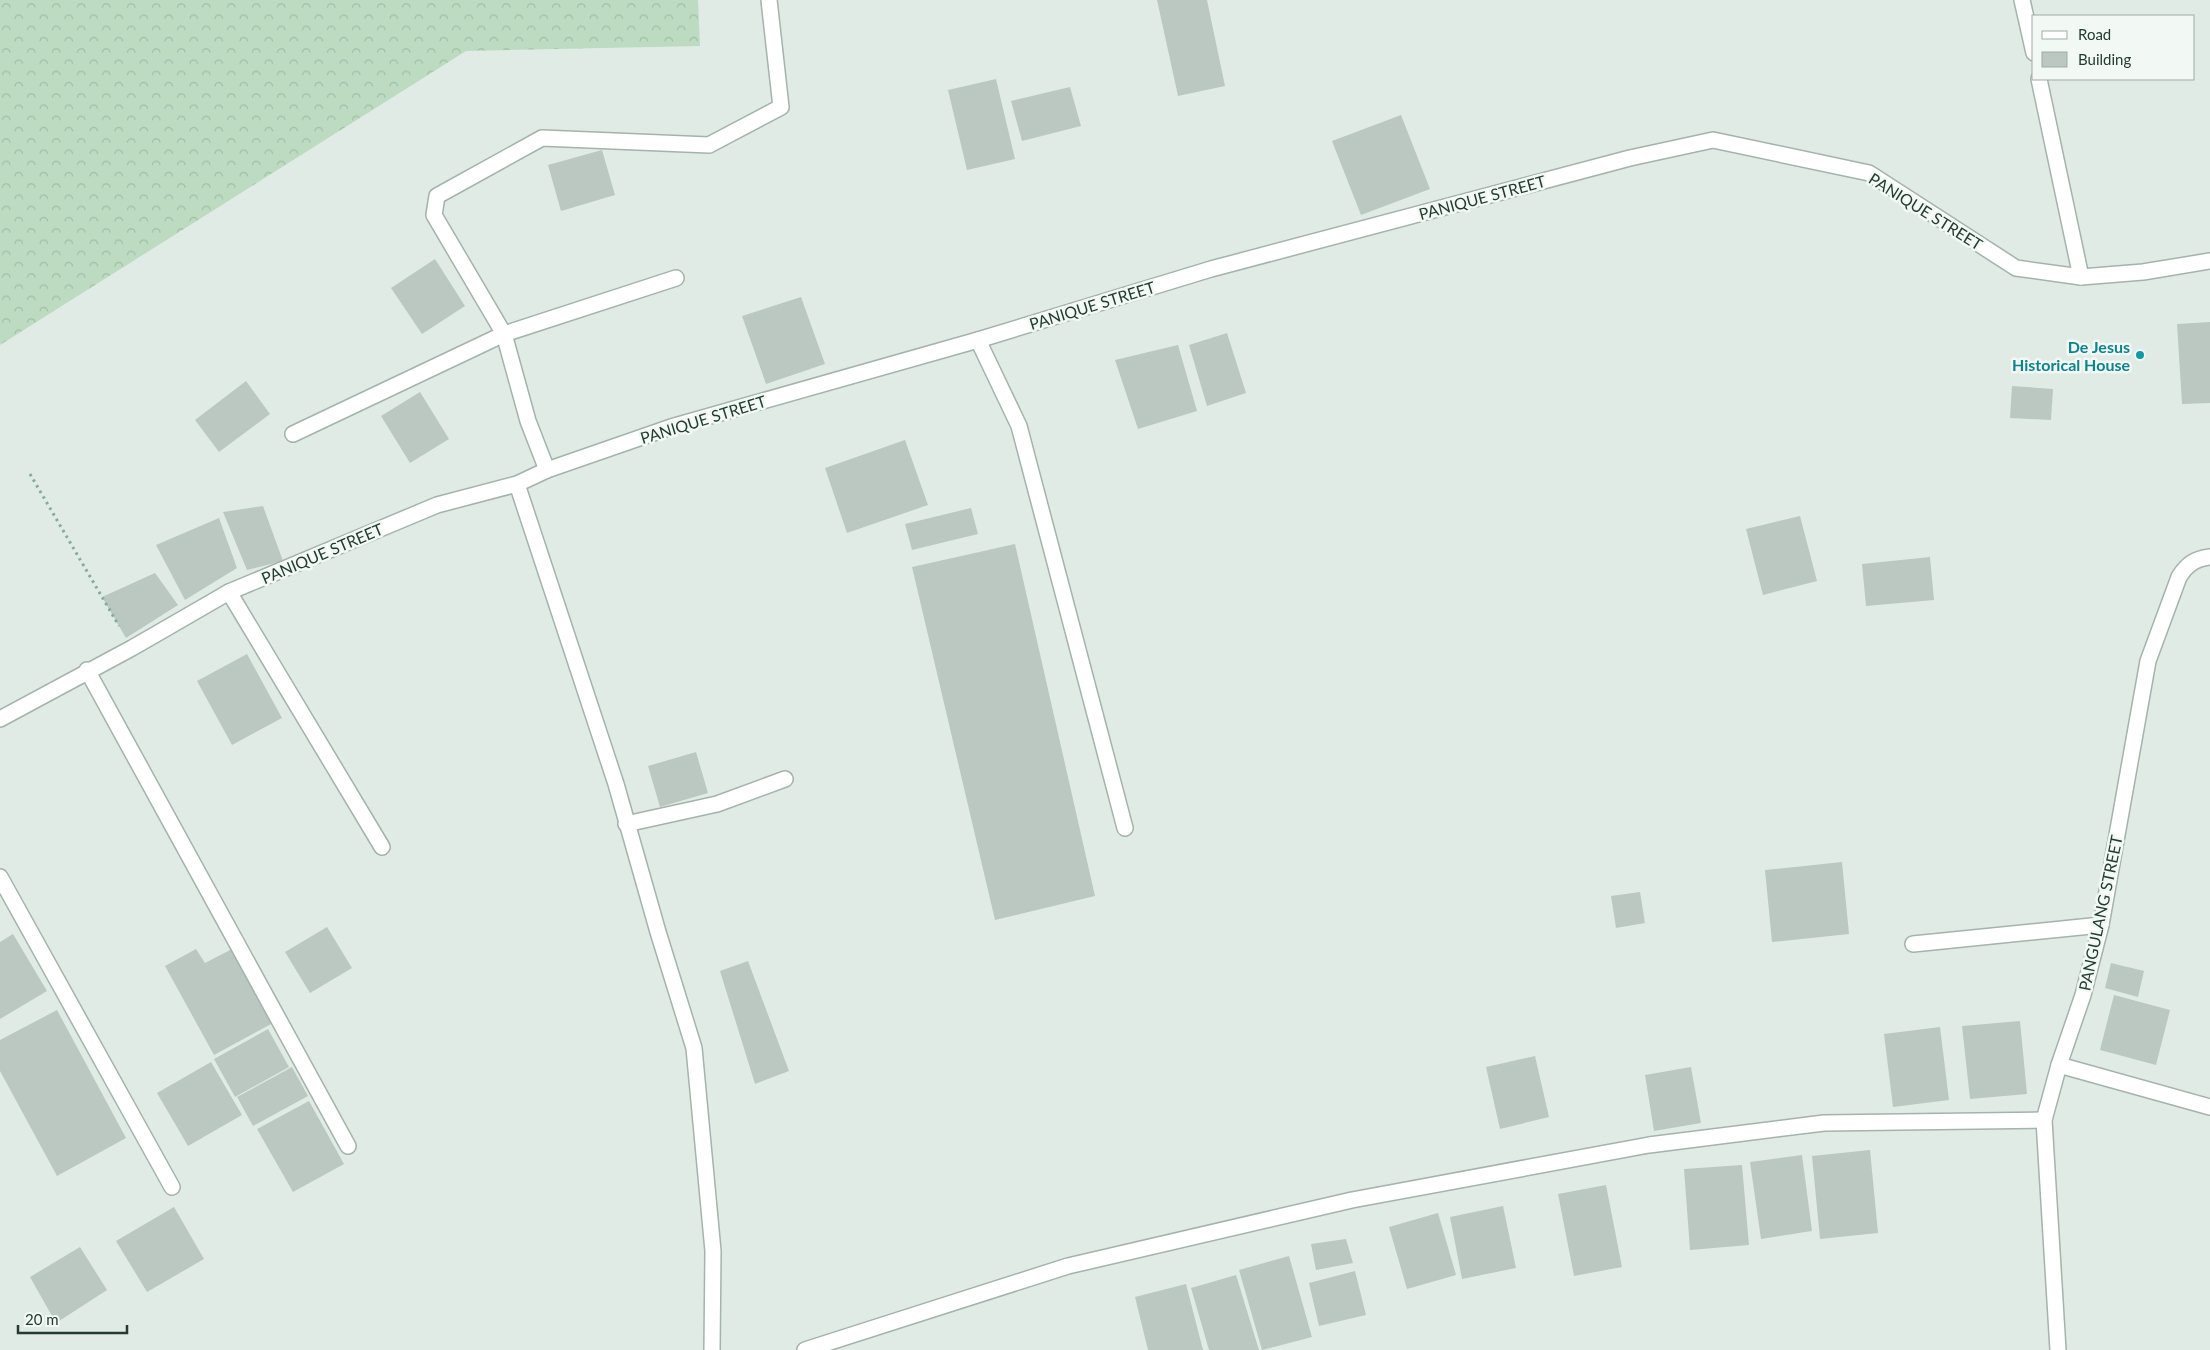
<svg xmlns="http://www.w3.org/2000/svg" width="2210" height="1350" viewBox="0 0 2210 1350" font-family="Lato,sans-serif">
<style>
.forest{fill:url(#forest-crowns)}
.building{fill:#bac8c1}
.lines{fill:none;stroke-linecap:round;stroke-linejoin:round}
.service-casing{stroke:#a4b3ac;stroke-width:18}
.minor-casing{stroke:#a4b3ac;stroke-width:18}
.path{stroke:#84ac9c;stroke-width:3;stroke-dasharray:2.5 4;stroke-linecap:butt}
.service{stroke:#fff;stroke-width:15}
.minor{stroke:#fff;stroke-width:15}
.culture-dot{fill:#0f9aa8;stroke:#f2f8f4;stroke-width:2}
.labels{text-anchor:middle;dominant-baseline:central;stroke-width:5;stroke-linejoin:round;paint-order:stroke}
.street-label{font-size:16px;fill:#233b32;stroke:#f2f8f4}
.culture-label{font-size:16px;font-weight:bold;fill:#0d838f;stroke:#f2f8f4;text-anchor:end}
</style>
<defs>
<pattern id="forest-crowns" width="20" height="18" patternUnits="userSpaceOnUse" patternTransform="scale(1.25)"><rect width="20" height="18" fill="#bcdbc1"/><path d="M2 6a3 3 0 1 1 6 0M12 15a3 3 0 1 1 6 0" fill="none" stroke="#a1bda6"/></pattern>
</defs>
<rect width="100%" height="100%" fill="#e1ebe6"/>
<!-- forest -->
<polygon class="forest" points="0,0 698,0 700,46 466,51 0,345"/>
<!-- building -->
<g class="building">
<polygon points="1157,0 1207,0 1225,86 1178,96"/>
<polygon points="996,79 1015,159 967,170 948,90"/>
<polygon points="1070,87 1081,126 1022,141 1011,101"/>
<polygon points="1401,115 1430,189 1361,215 1332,141"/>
<polygon points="602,150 615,195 561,211 548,165"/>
<polygon points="435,259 465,306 422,334 391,288"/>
<polygon points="801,297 825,364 766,384 742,316"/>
<polygon points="2210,322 2210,403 2182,404 2177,324"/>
<polygon points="1227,333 1246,393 1207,406 1189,345"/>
<polygon points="1178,345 1197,411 1138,429 1115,360"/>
<polygon points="246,381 270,414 219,452 195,420"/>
<polygon points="2012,386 2053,389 2051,420 2010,418"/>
<polygon points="420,392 449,439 410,463 381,416"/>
<polygon points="905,440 928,505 847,533 825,468"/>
<polygon points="263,506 283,561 247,570 223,512"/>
<polygon points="971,508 978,534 912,550 905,524"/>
<polygon points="1800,516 1817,581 1763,595 1746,529"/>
<polygon points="219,518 237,568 185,600 156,545"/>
<polygon points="1015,544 1095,896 995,920 912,567"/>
<polygon points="1930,557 1934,600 1866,606 1862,564"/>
<polygon points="155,573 178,605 126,638 102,597"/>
<polygon points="247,654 282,718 232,745 197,681"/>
<polygon points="696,752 708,793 660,807 648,766"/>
<polygon points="1842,862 1849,934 1772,942 1765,870"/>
<polygon points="1640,892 1645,923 1616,928 1611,896"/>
<polygon points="327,927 352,968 310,993 285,952"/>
<polygon points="13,934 47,991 0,1019 0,942"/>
<polygon points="196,949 205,963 232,949 273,1023 214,1055 165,966"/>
<polygon points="748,961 789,1071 755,1084 720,971"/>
<polygon points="2111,963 2144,971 2138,997 2105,988"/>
<polygon points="2114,995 2170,1010 2156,1065 2100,1050"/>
<polygon points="57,1010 126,1138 57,1176 0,1071 0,1040"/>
<polygon points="2020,1021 2027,1094 1970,1099 1962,1026"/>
<polygon points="1940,1027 1949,1100 1893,1107 1884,1034"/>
<polygon points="268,1029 289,1067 235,1097 214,1059"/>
<polygon points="1535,1056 1549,1117 1500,1129 1486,1067"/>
<polygon points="211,1062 242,1115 188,1146 157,1093"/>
<polygon points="292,1067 308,1096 253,1126 237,1097"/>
<polygon points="1691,1067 1701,1123 1654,1131 1645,1075"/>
<polygon points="309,1101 344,1164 293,1192 257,1129"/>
<polygon points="1870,1150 1878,1233 1820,1239 1812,1156"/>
<polygon points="1802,1155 1812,1231 1761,1239 1750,1162"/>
<polygon points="1742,1165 1749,1245 1690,1250 1684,1169"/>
<polygon points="1606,1185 1622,1267 1574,1276 1558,1194"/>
<polygon points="1503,1206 1516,1268 1462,1279 1450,1217"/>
<polygon points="174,1207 204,1259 147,1292 116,1241"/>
<polygon points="1438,1213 1456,1275 1407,1289 1389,1227"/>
<polygon points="1346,1239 1353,1263 1316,1270 1311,1244"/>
<polygon points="80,1247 107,1290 56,1323 30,1277"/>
<polygon points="1289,1256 1312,1337 1262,1350 1239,1270"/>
<polygon points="1355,1271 1366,1315 1319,1326 1309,1283"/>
<polygon points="1236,1275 1259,1350 1209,1350 1191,1288"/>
<polygon points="1186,1284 1203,1350 1148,1350 1135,1297"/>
</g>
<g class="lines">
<!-- service casing -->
<g class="service-casing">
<g id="service">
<polyline points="2022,0 2034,53"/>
<polyline points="2039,79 2081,277"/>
<polyline points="978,340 1019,426 1125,828"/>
<polyline points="626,824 717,804 785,779"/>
<polyline points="1913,944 2101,925"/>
</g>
</g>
<!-- minor casing -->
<g class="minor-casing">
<g id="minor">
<polyline points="293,434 504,334 676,278"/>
<polyline points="547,470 528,421 504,334 434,215 437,196 542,138 709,145 781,107 769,0"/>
<polyline points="517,484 616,784 658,932 694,1048 713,1251 712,1350"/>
<polyline points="229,592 382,847"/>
<polyline points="87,670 348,1146"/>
<polyline points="0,719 132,648 229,592 437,505 517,484 547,470 671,427 978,340 1211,269 1630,158 1713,140 1869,173 2016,268 2081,277 2143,272 2210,261"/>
<polyline points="0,877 172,1187"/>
<polyline points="2059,1065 2210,1107"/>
<polyline points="805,1350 1068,1266 1352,1200 1649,1145 1824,1123 2044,1120"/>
<path d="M 2058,1350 L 2044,1120 L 2059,1065 L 2083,995 L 2101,925 L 2148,661 L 2179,577 C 2187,564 2195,559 2210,557"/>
</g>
</g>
<!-- path -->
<polyline class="path" points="30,474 119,626"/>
<!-- service -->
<use href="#service" class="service"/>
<!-- minor -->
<use href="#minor" class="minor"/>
</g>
<!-- markers -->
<circle class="culture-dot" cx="2140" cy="355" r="5"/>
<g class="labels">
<!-- street labels -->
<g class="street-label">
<text transform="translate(1482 197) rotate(-15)">PANIQUE STREET</text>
<text transform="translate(1926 211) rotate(32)">PANIQUE STREET</text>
<text transform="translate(1092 305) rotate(-17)">PANIQUE STREET</text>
<text transform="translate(703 419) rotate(-17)">PANIQUE STREET</text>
<text transform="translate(322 553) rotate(-23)">PANIQUE STREET</text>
<text transform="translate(2100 913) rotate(-78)">PANGULANG STREET</text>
</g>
<!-- culture labels -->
<g class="culture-label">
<text x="2130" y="346">De Jesus<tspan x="2130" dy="18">Historical House</tspan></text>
</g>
</g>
<!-- legend -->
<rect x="2032" y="15" width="162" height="65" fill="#f2f8f4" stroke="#9faca6"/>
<rect x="2042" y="31" width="25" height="8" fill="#ffffff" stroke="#9faca6"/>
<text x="2078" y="40" font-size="15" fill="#233b32">Road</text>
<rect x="2042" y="52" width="25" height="15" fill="#bac8c1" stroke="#9faca6"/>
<text x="2078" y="65" font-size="15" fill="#233b32">Building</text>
<!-- scale -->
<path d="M18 1325v8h109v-8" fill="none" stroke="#233b32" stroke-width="2.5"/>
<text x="25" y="1325" font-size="15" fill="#233b32" stroke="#f2f8f4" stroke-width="4" paint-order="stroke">20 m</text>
</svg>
